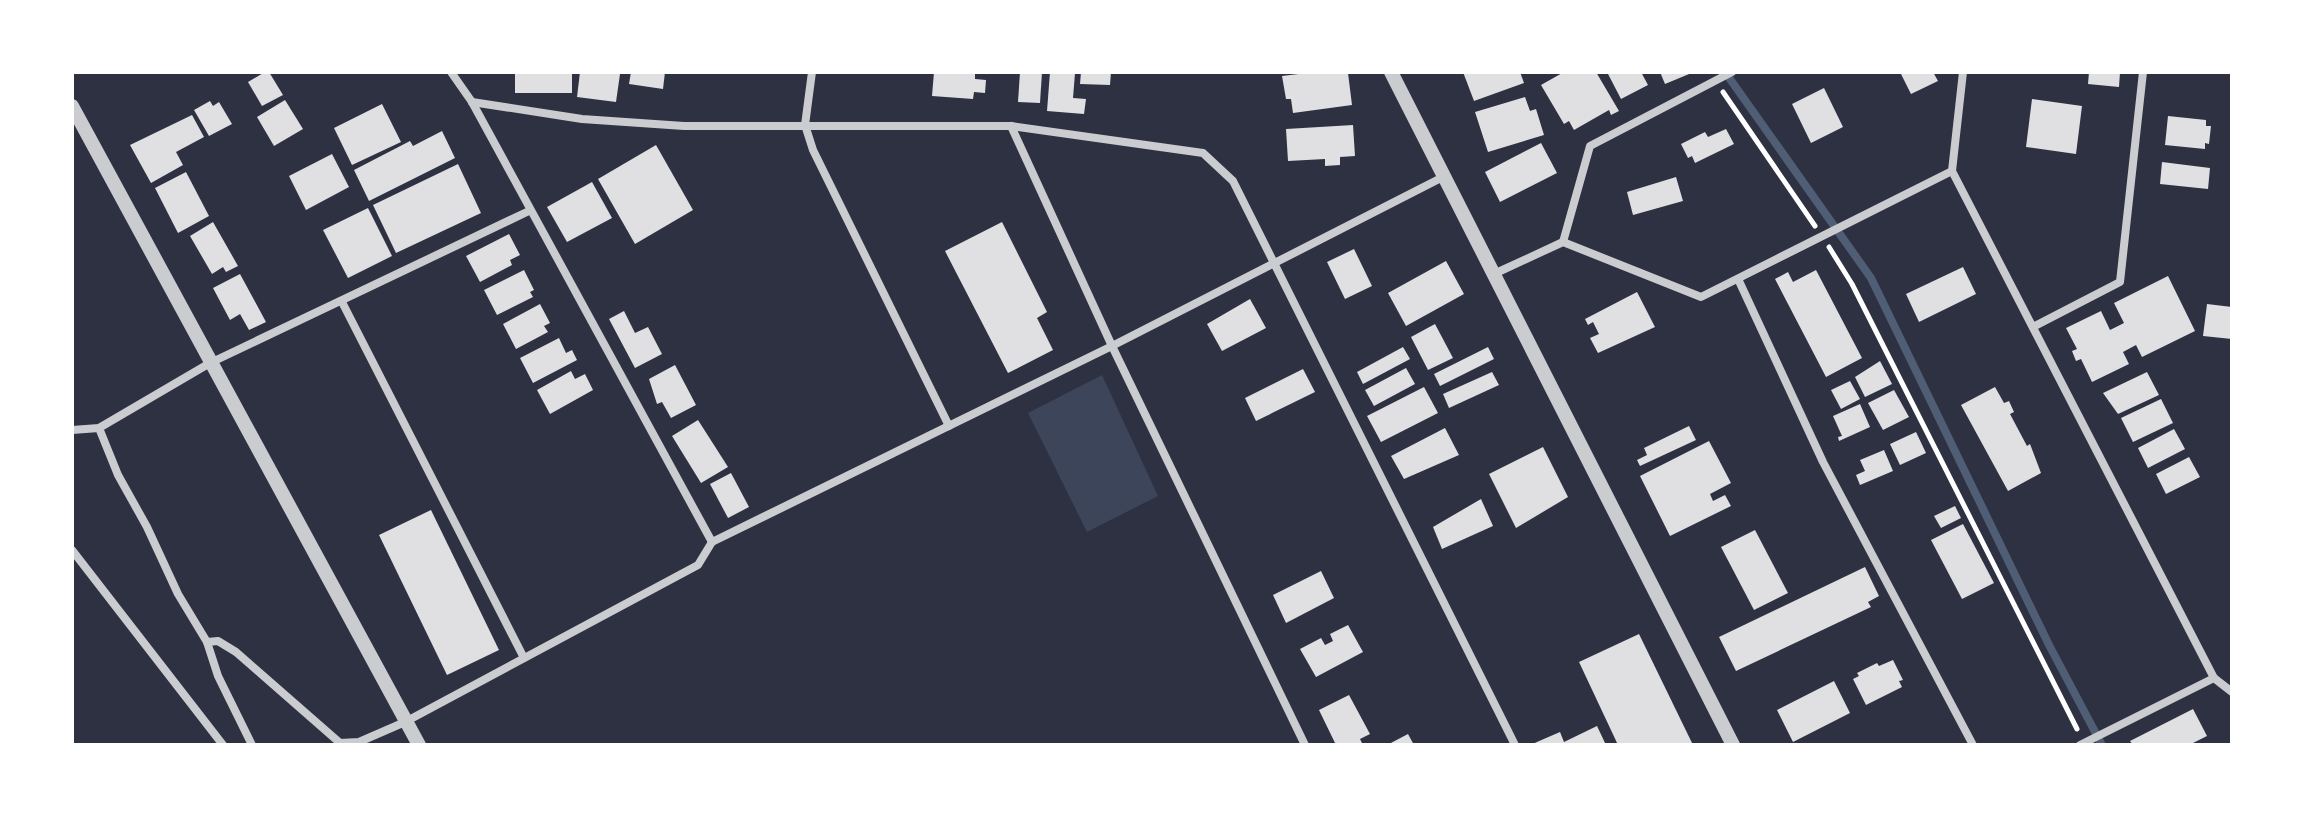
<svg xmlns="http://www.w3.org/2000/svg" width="2304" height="817" viewBox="0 0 2304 817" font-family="'Playfair Display',serif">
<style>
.green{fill:#3c4559}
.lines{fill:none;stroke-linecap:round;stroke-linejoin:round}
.stream{stroke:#4f5d75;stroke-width:8}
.building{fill:#e0e0e3}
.path{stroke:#fff;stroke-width:5}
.minor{stroke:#caccd0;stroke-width:8}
.tertiary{stroke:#caccd0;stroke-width:14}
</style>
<rect width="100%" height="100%" fill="#2d3142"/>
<!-- green -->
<polygon class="green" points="1102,375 1158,496 1087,532 1028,413"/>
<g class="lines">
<!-- stream -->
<polyline class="stream" points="1725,72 1871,278 2049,645 2102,745"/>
</g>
<!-- building -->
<g class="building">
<polygon points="265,72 269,72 283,95 262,106 248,82"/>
<rect x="515" y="72" width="57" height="21"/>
<polygon points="580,72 620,74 616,102 577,97"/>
<polygon points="631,72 665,72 663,89 629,84"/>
<polygon points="934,72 975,72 975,79 986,80 985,93 974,92 973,99 932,96"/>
<polygon points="1020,72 1042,72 1040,103 1018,102"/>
<polygon points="1050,72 1075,73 1073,98 1086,99 1084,114 1047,111"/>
<polygon points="1081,72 1111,72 1110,85 1080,84"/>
<polygon points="1315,72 1348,73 1352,105 1293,113 1291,99 1286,99 1282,76"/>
<polygon points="1463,72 1520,72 1524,83 1474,101"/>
<polygon points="1564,72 1596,72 1619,111 1611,115 1609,110 1574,130 1569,121 1564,124 1541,85"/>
<polygon points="1607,72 1641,72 1648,85 1621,99"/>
<polygon points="1660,72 1694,72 1665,84"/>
<polygon points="1900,72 1933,72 1938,81 1911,94"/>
<polygon points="2089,72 2120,72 2119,87 2088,84"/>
<polygon points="1824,88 1843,127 1811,143 1792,104"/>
<polygon points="1525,97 1530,111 1536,109 1544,135 1488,152 1475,112"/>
<polygon points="2032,99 2082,106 2076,154 2026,147"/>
<polygon points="285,100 303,129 274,146 257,117"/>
<polygon points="210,101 213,106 219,102 232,124 209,136 194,110"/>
<polygon points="382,104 401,142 352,165 334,128"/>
<polygon points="192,115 204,137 176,152 183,165 151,183 130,145"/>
<polygon points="2168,116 2206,120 2206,126 2211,126 2209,144 2205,143 2205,149 2165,145"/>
<polygon points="1353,125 1355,156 1340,157 1340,165 1325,166 1325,159 1288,161 1286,129"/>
<polygon points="1726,129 1734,144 1695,163 1692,156 1688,158 1681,144 1705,132 1708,137"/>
<polygon points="442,131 455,158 369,201 354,170 410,141 413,146"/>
<polygon points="1541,143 1557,173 1500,202 1485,172"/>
<polygon points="656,145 693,210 635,244 598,179"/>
<polygon points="332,154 349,187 306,210 289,176"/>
<polygon points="2162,162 2210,168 2208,189 2160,184"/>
<polygon points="458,164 481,213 396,253 373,205"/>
<polygon points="186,172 209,216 178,233 155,188"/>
<polygon points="1676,177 1683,201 1633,215 1627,192"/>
<polygon points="592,182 612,218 567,242 547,207"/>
<polygon points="368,208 392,256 348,278 323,230"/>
<polygon points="213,222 238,266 226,272 223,267 212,274 190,236"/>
<polygon points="1002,222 1047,312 1037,318 1053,350 1008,373 945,251"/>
<polygon points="509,234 520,255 510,260 512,265 480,282 466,256"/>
<polygon points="1354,249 1372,286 1345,299 1327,262"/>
<polygon points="1446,261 1464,294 1406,326 1388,293"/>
<polygon points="1963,267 1976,294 1919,322 1906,294"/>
<polygon points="524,270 534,290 530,292 533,297 497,315 484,290"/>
<polygon points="1816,270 1862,358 1826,377 1775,279 1788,272 1793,282"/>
<polygon points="240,274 266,322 249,330 240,314 230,320 213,288"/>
<polygon points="2168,276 2195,331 2142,357 2136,345 2123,352 2129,364 2092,382 2081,359 2076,361 2072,351 2077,349 2066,328 2101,311 2110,330 2124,323 2114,303"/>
<polygon points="1637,292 1655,327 1598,353 1590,338 1599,334 1593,322 1588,325 1585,319"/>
<polygon points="1250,299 1266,328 1222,351 1207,324"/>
<polygon points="540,304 550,323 544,326 548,332 516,349 503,324"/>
<polygon points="2207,304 2232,307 2232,339 2203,336"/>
<polygon points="624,311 635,333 648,327 662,354 635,368 609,319"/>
<polygon points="1435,324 1453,358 1428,370 1411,337"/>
<polygon points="559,338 566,353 572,350 577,360 533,383 520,358"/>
<polygon points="1403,347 1410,359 1363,384 1357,372"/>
<polygon points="1488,347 1494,359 1440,386 1434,374"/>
<polygon points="1880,361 1892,384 1865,397 1855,377"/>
<polygon points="675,365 696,405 671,418 662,402 657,404 649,379"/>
<polygon points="1406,368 1415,384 1374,406 1365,390"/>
<polygon points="1303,369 1315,392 1256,421 1245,398"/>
<polygon points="571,371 575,379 585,374 593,390 550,414 537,390"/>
<polygon points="1492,372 1499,385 1449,408 1443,394"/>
<polygon points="2147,372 2159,395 2118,414 2103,393"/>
<polygon points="1850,381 1860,399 1841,409 1831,390"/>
<polygon points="1424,387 1438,413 1381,442 1367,416"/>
<polygon points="1995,387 2004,403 2009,401 2014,412 2010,414 2027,446 2030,444 2041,473 2008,491 1961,405"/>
<polygon points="1894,390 1909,417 1883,430 1868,403"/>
<polygon points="2161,399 2173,423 2133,442 2121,418"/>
<polygon points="1860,404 1870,427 1839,441 1838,437 1842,436 1833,416"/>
<polygon points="698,420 728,467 701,483 672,436"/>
<polygon points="1689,426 1696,440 1640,466 1637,460 1647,455 1644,448"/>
<polygon points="1445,428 1459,455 1404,479 1391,456"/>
<polygon points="2174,429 2185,449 2148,468 2138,448"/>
<polygon points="1916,432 1926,453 1900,465 1890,444"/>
<polygon points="1709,441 1731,483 1710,494 1713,501 1725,495 1731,506 1670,536 1640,476"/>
<polygon points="1543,447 1568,497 1516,528 1489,474"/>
<polygon points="1884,450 1893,471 1860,485 1856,475 1865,471 1860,460"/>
<polygon points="2189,457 2200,477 2166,494 2156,474"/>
<polygon points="731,473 749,507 728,518 710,484"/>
<polygon points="1481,499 1493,526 1442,549 1433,527"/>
<polygon points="1955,506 1961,518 1941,528 1934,516"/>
<polygon points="431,510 499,650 447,675 379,535"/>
<polygon points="1963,524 1994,583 1962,599 1931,540"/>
<polygon points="1755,530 1788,593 1754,610 1721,547"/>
<polygon points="1865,567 1879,596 1868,602 1871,607 1736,671 1719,637"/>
<polygon points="1321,571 1334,598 1286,623 1273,595"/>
<polygon points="1348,625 1363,652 1316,677 1300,649 1321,638 1325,645 1333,641 1330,634"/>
<polygon points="1639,634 1693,745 1618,745 1579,662"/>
<polygon points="1893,660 1903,680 1899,681 1902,687 1866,705 1853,679 1859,676 1857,673 1877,663 1879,666"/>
<polygon points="1834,681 1850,713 1793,742 1777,710"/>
<polygon points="1349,695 1370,734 1360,739 1363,745 1336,745 1319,710"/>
<polygon points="2193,709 2207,736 2189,745 2133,745 2130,741"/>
<polygon points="1597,726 1606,745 1530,745 1560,732 1564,742"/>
<polygon points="1408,734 1414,745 1387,745"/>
</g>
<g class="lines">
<!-- path -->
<g class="path">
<polyline points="1723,92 1815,226"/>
<polyline points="1829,247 1852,284 2077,729"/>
</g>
<!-- minor -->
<g class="minor">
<polyline points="451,72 472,102 712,542"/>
<polyline points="812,72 805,125 813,150 949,426"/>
<polyline points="1963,72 1952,171 2214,678"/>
<polyline points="472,102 582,119 684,126 1011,126 1203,153 1233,181 1515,745"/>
<polyline points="1011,126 1112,346 1305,745"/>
<polyline points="1563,242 1590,146 1732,72"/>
<polyline points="1496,273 1563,242 1701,297 1952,171"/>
<polyline points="1739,281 1823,462 1973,745"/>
<polyline points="342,302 524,658"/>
<polyline points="2033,327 2120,282 2143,72"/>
<polyline points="99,428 118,475 147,527 178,594 207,642 218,676 252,745"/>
<polyline points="72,430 99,428 210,363 529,211"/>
<polyline points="72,550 223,745"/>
<polyline points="207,642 218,641 236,652 340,743 359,742 405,722 698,565 712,542 1112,346 1445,176"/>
<polyline points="2080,745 2214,678 2232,692"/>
</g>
<!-- tertiary -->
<g class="tertiary">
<polyline points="1391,72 1733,745"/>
<polyline points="72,106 419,745"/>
</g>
</g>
<!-- border -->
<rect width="2304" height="817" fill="none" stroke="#ffffff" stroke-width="148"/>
</svg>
